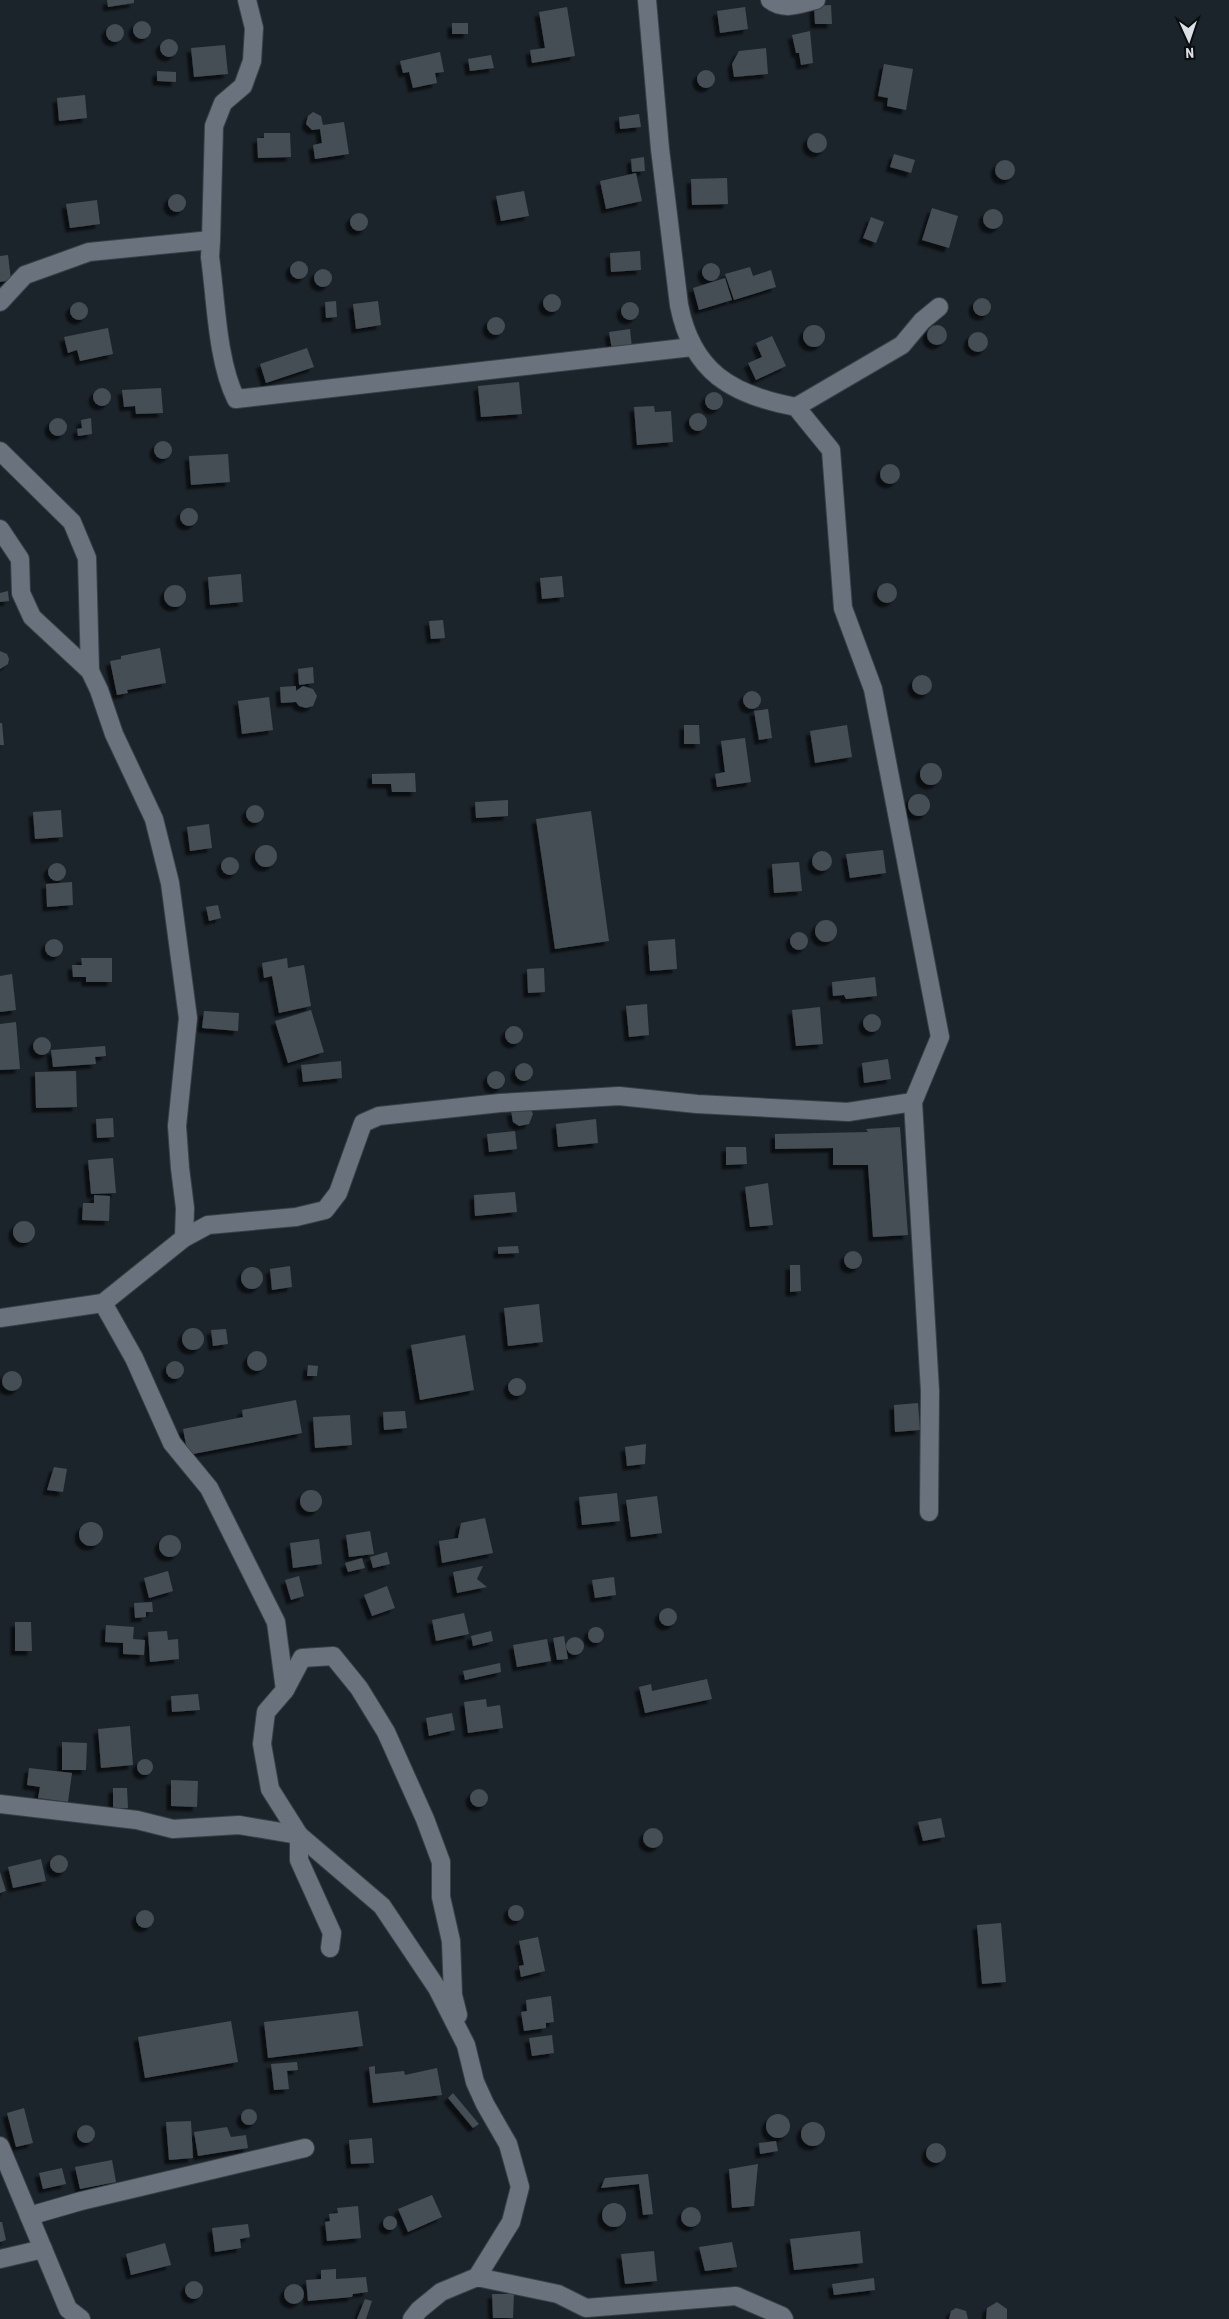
<svg xmlns="http://www.w3.org/2000/svg" width="1229" height="2319" viewBox="0 0 1229 2319" font-family="'Roboto Condensed',sans-serif">
<style>
.building{fill:#444d55;filter:url(#shadow)}
.lines{fill:none;stroke-linecap:round;stroke-linejoin:round}
.street-casing{stroke:#394046;stroke-width:20}
.street{stroke:#6a737d;stroke-width:18}
</style>
<defs>
<filter id="shadow"><feDropShadow dx="-4.5" dy="4.5" stdDeviation="1" flood-color="#0009"/></filter>
</defs>
<rect width="100%" height="100%" fill="#1c242b"/>
<!-- building -->
<g class="building">
<polygon points="107,0 134,0 134,3 108,7"/>
<polygon points="831,5 832,24 815,24 814,6"/>
<polygon points="567,7 575,56 532,63 530,50 545,48 539,12"/>
<polygon points="745,7 748,29 720,33 717,11"/>
<circle cx="142" cy="30" r="9"/>
<rect x="452" y="23" width="16" height="11"/>
<circle cx="115" cy="33" r="9"/>
<polygon points="810,31 813,63 801,65 799,53 796,53 792,35"/>
<circle cx="169" cy="48" r="9"/>
<polygon points="225,45 228,74 194,77 191,48"/>
<polygon points="766,48 768,74 734,77 732,64 739,51"/>
<polygon points="440,52 444,72 435,73 437,83 413,88 409,72 403,73 400,61"/>
<polygon points="491,55 494,68 470,71 468,59"/>
<polygon points="884,64 913,69 906,110 887,106 888,98 878,96"/>
<circle cx="706" cy="79" r="9"/>
<polygon points="157,71 176,72 176,82 157,81"/>
<polygon points="85,95 87,118 59,121 57,98"/>
<polygon points="313,112 321,116 323,125 344,122 349,154 315,159 313,145 322,143 320,129 312,130 306,124 308,116"/>
<polygon points="639,114 641,127 620,129 619,117"/>
<circle cx="817" cy="143" r="10"/>
<polygon points="264,133 290,133 291,157 258,158 257,138 264,138"/>
<polygon points="894,154 915,160 911,173 890,167"/>
<polygon points="644,157 645,171 632,172 631,159"/>
<circle cx="1005" cy="170" r="10"/>
<polygon points="636,173 642,201 606,209 600,181"/>
<polygon points="727,178 728,204 692,205 691,179"/>
<polygon points="524,191 529,216 501,221 496,196"/>
<circle cx="177" cy="203" r="9"/>
<polygon points="97,200 100,224 70,228 66,204"/>
<polygon points="932,208 958,216 949,248 922,240"/>
<circle cx="993" cy="219" r="10"/>
<circle cx="359" cy="222" r="9"/>
<polygon points="871,217 884,222 876,243 863,238"/>
<polygon points="640,251 641,270 611,272 610,253"/>
<polygon points="8,255 11,280 0,282 0,256"/>
<circle cx="299" cy="270" r="9"/>
<circle cx="711" cy="272" r="9"/>
<polygon points="750,267 753,276 771,270 776,287 734,300 725,274"/>
<circle cx="323" cy="278" r="9"/>
<polygon points="725,278 732,300 699,310 693,288"/>
<circle cx="552" cy="303" r="9"/>
<circle cx="982" cy="307" r="9"/>
<polygon points="336,301 337,317 326,318 325,302"/>
<polygon points="378,301 381,325 356,329 353,304"/>
<circle cx="79" cy="311" r="9"/>
<circle cx="630" cy="311" r="9"/>
<circle cx="496" cy="326" r="9"/>
<circle cx="937" cy="335" r="10"/>
<circle cx="814" cy="336" r="11"/>
<polygon points="108,328 113,354 80,361 77,350 68,353 64,337"/>
<polygon points="630,329 632,348 612,350 609,332"/>
<circle cx="978" cy="342" r="10"/>
<polygon points="772,336 786,366 756,380 748,363 762,357 756,343"/>
<polygon points="307,348 314,367 266,383 260,364"/>
<polygon points="519,382 522,414 481,417 478,386"/>
<circle cx="102" cy="397" r="9"/>
<polygon points="161,388 163,413 136,414 135,406 124,407 122,390"/>
<circle cx="714" cy="401" r="9"/>
<polygon points="654,406 655,412 671,411 673,442 637,445 634,407"/>
<circle cx="698" cy="422" r="9"/>
<circle cx="58" cy="427" r="9"/>
<polygon points="91,418 92,434 78,436 77,429 82,428 81,420"/>
<circle cx="163" cy="450" r="9"/>
<polygon points="228,454 230,482 191,485 189,456"/>
<circle cx="890" cy="474" r="10"/>
<circle cx="189" cy="517" r="9"/>
<polygon points="241,574 243,602 210,605 208,577"/>
<polygon points="562,576 564,597 542,599 540,578"/>
<circle cx="887" cy="593" r="10"/>
<circle cx="175" cy="596" r="11"/>
<polygon points="8,591 9,601 0,602 0,593"/>
<polygon points="443,620 445,638 431,639 429,621"/>
<polygon points="160,648 166,683 127,690 128,693 117,695 110,661 121,659 121,656"/>
<polygon points="0,651 7,654 9,659 8,664 0,669"/>
<polygon points="313,667 314,683 299,685 298,669"/>
<circle cx="922" cy="685" r="10"/>
<polygon points="296,686 296,691 303,686 313,689 317,696 313,706 306,708 299,706 296,702 281,703 280,687"/>
<circle cx="752" cy="700" r="9"/>
<polygon points="269,697 273,730 242,734 238,701"/>
<polygon points="768,709 772,738 759,740 754,711"/>
<polygon points="0,723 2,723 4,745 0,745"/>
<polygon points="684,725 699,725 700,744 684,744"/>
<polygon points="847,725 852,757 815,763 810,731"/>
<polygon points="745,738 751,782 717,787 715,774 725,772 721,741"/>
<circle cx="931" cy="774" r="11"/>
<polygon points="415,773 416,792 392,792 391,784 372,784 372,774"/>
<circle cx="919" cy="805" r="11"/>
<polygon points="508,800 508,816 476,818 475,802"/>
<circle cx="255" cy="814" r="9"/>
<polygon points="61,810 63,837 35,839 33,812"/>
<polygon points="591,811 609,941 555,949 536,819"/>
<polygon points="209,824 212,848 190,851 187,827"/>
<circle cx="266" cy="856" r="11"/>
<polygon points="883,850 886,873 850,878 846,854"/>
<circle cx="822" cy="861" r="10"/>
<circle cx="230" cy="866" r="9"/>
<polygon points="799,862 802,891 774,893 772,864"/>
<circle cx="57" cy="872" r="9"/>
<polygon points="72,882 73,905 47,907 46,884"/>
<polygon points="218,905 221,918 209,921 206,907"/>
<circle cx="826" cy="931" r="11"/>
<circle cx="799" cy="941" r="9"/>
<circle cx="54" cy="948" r="9"/>
<polygon points="675,939 677,969 650,971 648,941"/>
<polygon points="81,958 112,958 112,982 86,982 86,977 73,977 72,965 82,965"/>
<polygon points="287,958 288,968 304,965 311,1006 279,1013 272,976 264,978 262,963"/>
<polygon points="544,968 545,992 528,993 527,969"/>
<polygon points="12,974 16,1010 0,1012 0,976"/>
<polygon points="875,977 877,996 846,999 844,995 833,996 832,982"/>
<polygon points="647,1004 649,1035 629,1037 626,1006"/>
<polygon points="820,1007 823,1044 796,1046 792,1010"/>
<polygon points="311,1010 324,1052 288,1063 275,1021"/>
<polygon points="204,1011 239,1013 238,1031 202,1028"/>
<circle cx="872" cy="1023" r="9"/>
<polygon points="16,1022 20,1069 0,1070 0,1024"/>
<circle cx="514" cy="1035" r="9"/>
<circle cx="42" cy="1046" r="9"/>
<polygon points="105,1046 106,1056 95,1057 96,1064 53,1067 51,1050"/>
<polygon points="888,1059 891,1079 864,1083 862,1063"/>
<polygon points="341,1061 342,1078 303,1082 301,1065"/>
<circle cx="524" cy="1072" r="9"/>
<circle cx="496" cy="1080" r="9"/>
<polygon points="76,1071 77,1107 36,1108 35,1072"/>
<polygon points="530,1108 533,1114 529,1124 519,1126 513,1122 511,1111"/>
<polygon points="113,1118 114,1137 97,1138 96,1119"/>
<polygon points="596,1119 598,1143 558,1147 556,1124"/>
<polygon points="900,1127 908,1235 873,1237 868,1165 833,1165 833,1148 775,1149 775,1134 868,1132 866,1129"/>
<polygon points="515,1131 517,1149 489,1152 487,1134"/>
<polygon points="726,1147 746,1147 747,1164 726,1165"/>
<polygon points="113,1158 116,1193 91,1194 88,1160"/>
<polygon points="768,1183 773,1225 750,1227 745,1187"/>
<polygon points="515,1192 517,1212 475,1216 474,1195"/>
<polygon points="94,1195 110,1196 109,1221 82,1220 83,1203 94,1203"/>
<circle cx="24" cy="1232" r="11"/>
<polygon points="518,1246 519,1253 498,1254 498,1247"/>
<circle cx="853" cy="1260" r="9"/>
<polygon points="790,1265 800,1265 801,1291 790,1292"/>
<polygon points="290,1266 292,1287 272,1290 270,1269"/>
<circle cx="252" cy="1278" r="11"/>
<polygon points="539,1304 543,1342 508,1346 504,1308"/>
<circle cx="193" cy="1339" r="11"/>
<polygon points="226,1329 228,1344 213,1346 211,1330"/>
<polygon points="465,1335 474,1390 420,1400 411,1345"/>
<circle cx="257" cy="1361" r="10"/>
<circle cx="175" cy="1370" r="9"/>
<polygon points="308,1365 318,1366 317,1376 307,1376"/>
<circle cx="12" cy="1381" r="10"/>
<circle cx="517" cy="1387" r="9"/>
<polygon points="296,1400 302,1433 188,1455 183,1429 243,1417 242,1410"/>
<polygon points="918,1403 920,1430 895,1432 894,1405"/>
<polygon points="405,1411 407,1428 384,1430 383,1412"/>
<polygon points="350,1415 352,1445 315,1448 313,1417"/>
<polygon points="646,1444 645,1464 627,1466 625,1447"/>
<polygon points="54,1467 67,1469 63,1492 47,1490"/>
<circle cx="311" cy="1501" r="11"/>
<polygon points="617,1493 620,1521 582,1525 579,1497"/>
<polygon points="657,1496 662,1533 631,1537 626,1500"/>
<polygon points="485,1518 493,1553 442,1563 439,1541 458,1538 461,1523"/>
<circle cx="91" cy="1534" r="12"/>
<polygon points="370,1531 374,1554 349,1557 346,1535"/>
<circle cx="170" cy="1546" r="11"/>
<polygon points="319,1539 322,1564 293,1568 290,1543"/>
<polygon points="387,1552 390,1564 373,1568 370,1557"/>
<polygon points="362,1558 365,1568 348,1572 345,1563"/>
<polygon points="483,1566 477,1579 487,1587 457,1593 453,1572"/>
<polygon points="168,1571 173,1591 149,1598 144,1578"/>
<polygon points="299,1576 304,1596 291,1600 285,1580"/>
<polygon points="614,1577 616,1595 595,1598 592,1580"/>
<polygon points="387,1586 395,1608 372,1616 364,1595"/>
<polygon points="152,1602 153,1612 146,1612 146,1617 135,1618 134,1603"/>
<circle cx="668" cy="1617" r="9"/>
<polygon points="464,1613 469,1634 436,1641 432,1620"/>
<polygon points="15,1622 31,1622 32,1651 15,1651"/>
<polygon points="106,1625 134,1627 133,1639 145,1640 144,1655 123,1654 123,1643 105,1642"/>
<circle cx="596" cy="1635" r="8"/>
<polygon points="167,1631 168,1640 178,1639 179,1659 150,1662 148,1632"/>
<polygon points="491,1631 493,1641 473,1646 471,1636"/>
<polygon points="564,1636 568,1659 557,1660 553,1638"/>
<circle cx="575" cy="1646" r="9"/>
<polygon points="547,1639 551,1661 517,1667 513,1645"/>
<polygon points="500,1663 501,1672 465,1680 463,1671"/>
<polygon points="707,1679 712,1699 645,1713 639,1687 651,1684 652,1691"/>
<polygon points="198,1694 200,1710 172,1712 171,1696"/>
<polygon points="486,1699 487,1707 500,1705 503,1728 468,1733 464,1702"/>
<polygon points="452,1713 455,1730 429,1736 426,1718"/>
<polygon points="130,1726 133,1765 101,1768 98,1729"/>
<polygon points="62,1742 87,1743 86,1770 62,1770"/>
<circle cx="145" cy="1767" r="8"/>
<polygon points="29,1768 72,1773 68,1802 38,1798 40,1787 27,1785"/>
<polygon points="171,1780 198,1781 197,1807 171,1806"/>
<polygon points="113,1788 127,1788 128,1808 113,1808"/>
<circle cx="479" cy="1798" r="9"/>
<polygon points="941,1818 945,1837 923,1841 918,1822"/>
<circle cx="653" cy="1838" r="10"/>
<circle cx="59" cy="1864" r="9"/>
<polygon points="41,1859 46,1881 13,1888 8,1867"/>
<polygon points="0,1872 6,1891 0,1893"/>
<circle cx="516" cy="1913" r="8"/>
<circle cx="145" cy="1919" r="9"/>
<polygon points="1001,1923 1006,1982 982,1984 977,1925"/>
<polygon points="538,1937 545,1971 521,1977 519,1966 524,1965 519,1941"/>
<polygon points="551,1996 554,2022 546,2023 546,2028 524,2031 521,2012 527,2011 526,2000"/>
<polygon points="358,2011 363,2046 268,2058 264,2022"/>
<polygon points="231,2021 238,2062 145,2078 138,2037"/>
<polygon points="552,2035 554,2053 532,2056 529,2038"/>
<polygon points="297,2062 298,2070 287,2071 289,2089 274,2090 271,2064"/>
<polygon points="375,2066 375,2074 404,2071 405,2075 437,2068 442,2095 373,2103 369,2067"/>
<polygon points="453,2093 479,2124 473,2128 448,2098"/>
<polygon points="24,2108 33,2143 16,2147 7,2113"/>
<circle cx="249" cy="2117" r="8"/>
<circle cx="778" cy="2126" r="12"/>
<polygon points="191,2121 193,2158 169,2160 166,2122"/>
<circle cx="813" cy="2134" r="12"/>
<circle cx="86" cy="2134" r="9"/>
<polygon points="227,2127 231,2137 246,2135 248,2148 198,2156 194,2132"/>
<polygon points="372,2138 374,2163 351,2164 349,2140"/>
<polygon points="776,2141 778,2151 760,2154 759,2143"/>
<circle cx="936" cy="2153" r="10"/>
<polygon points="112,2160 116,2182 80,2189 75,2167"/>
<polygon points="758,2164 754,2206 732,2208 729,2169"/>
<polygon points="62,2168 66,2184 43,2189 39,2173"/>
<polygon points="648,2174 653,2214 643,2215 639,2184 601,2188 605,2178"/>
<polygon points="432,2195 442,2217 408,2232 398,2209"/>
<circle cx="614" cy="2215" r="12"/>
<polygon points="358,2206 361,2238 327,2241 325,2222 330,2221 329,2214 338,2213 337,2208"/>
<circle cx="691" cy="2217" r="10"/>
<circle cx="390" cy="2223" r="7"/>
<polygon points="0,2222 2,2222 6,2240 0,2242"/>
<polygon points="248,2224 250,2237 240,2239 241,2248 215,2252 212,2228"/>
<polygon points="860,2231 863,2263 794,2270 790,2239"/>
<polygon points="732,2242 737,2267 705,2271 699,2247"/>
<polygon points="165,2243 171,2265 131,2275 126,2254"/>
<polygon points="654,2251 657,2281 625,2284 621,2254"/>
<polygon points="336,2269 336,2279 366,2277 368,2292 353,2294 352,2297 308,2301 306,2280 321,2279 321,2270"/>
<polygon points="874,2278 875,2290 834,2295 832,2284"/>
<circle cx="194" cy="2290" r="9"/>
<circle cx="294" cy="2294" r="10"/>
<polygon points="492,2294 514,2294 513,2318 493,2318"/>
<polygon points="365,2299 372,2301 366,2319 357,2319"/>
<polygon points="997,2302 1007,2309 1007,2319 986,2319 987,2308"/>
<polygon points="956,2308 966,2311 968,2319 949,2319 951,2311"/>
</g>
<g class="lines">
<!-- street casing -->
<g class="street-casing">
<g id="street">
<path d="M 247,0 L 254,28 L 252,61 L 243,86 L 223,103 L 214,126 L 211,240 L 210,257 C 216,300 217,361 236,399 L 692,347"/>
<path d="M 647,0 L 660,149 L 679,305 C 692,372 732,395 796,407 L 831,450 L 843,608 L 873,689 L 940,1037 L 913,1102 L 930,1391 L 929,1512"/>
<path d="M 770,0 C 784,11 799,4 816,0"/>
<polyline points="0,302 25,275 89,252 211,240"/>
<polyline points="796,407 902,345 922,321 939,307"/>
<polyline points="0,451 72,522 87,558 90,671 99,690 114,734 154,819 170,883 188,1018 177,1126 180,1168 185,1208 184,1238"/>
<polyline points="0,529 20,559 21,593 32,617 90,671"/>
<polyline points="103,1303 134,1358 172,1443 209,1488 276,1622 285,1690 266,1712 262,1744 270,1789 299,1835 382,1906 437,1988 466,2045 475,2082 485,2104 508,2144 520,2187 511,2222 477,2277"/>
<polyline points="0,1318 103,1303 184,1238 208,1225 296,1217 325,1210 338,1193 363,1123 379,1116 500,1103 619,1096 697,1104 848,1112 913,1102"/>
<polyline points="285,1690 302,1658 333,1656 359,1688 386,1732 425,1819 441,1862 441,1897 451,1941 453,1995 458,2015"/>
<polyline points="0,1804 137,1820 173,1829 239,1825 299,1835 299,1860 332,1933 330,1948"/>
<polyline points="0,2146 68,2309 81,2319"/>
<polyline points="29,2216 81,2201 305,2148"/>
<polyline points="0,2259 43,2249"/>
<polyline points="412,2319 419,2310 441,2292 477,2277 558,2294 586,2308 736,2296 782,2316 784,2319"/>
</g>
</g>
<!-- street -->
<use href="#street" class="street"/>
</g>
<!-- north arrow -->
<g transform="translate(1189 40) rotate(177)" stroke="#090d10" stroke-width="4" paint-order="stroke">
<path d="M0-4L9 19L0 12L-9 19Z" fill="#dbe0e6"/>
<text y="-8" font-size="14" font-weight="bold" text-anchor="middle" fill="#dbe0e6">N</text>
</g>
</svg>
